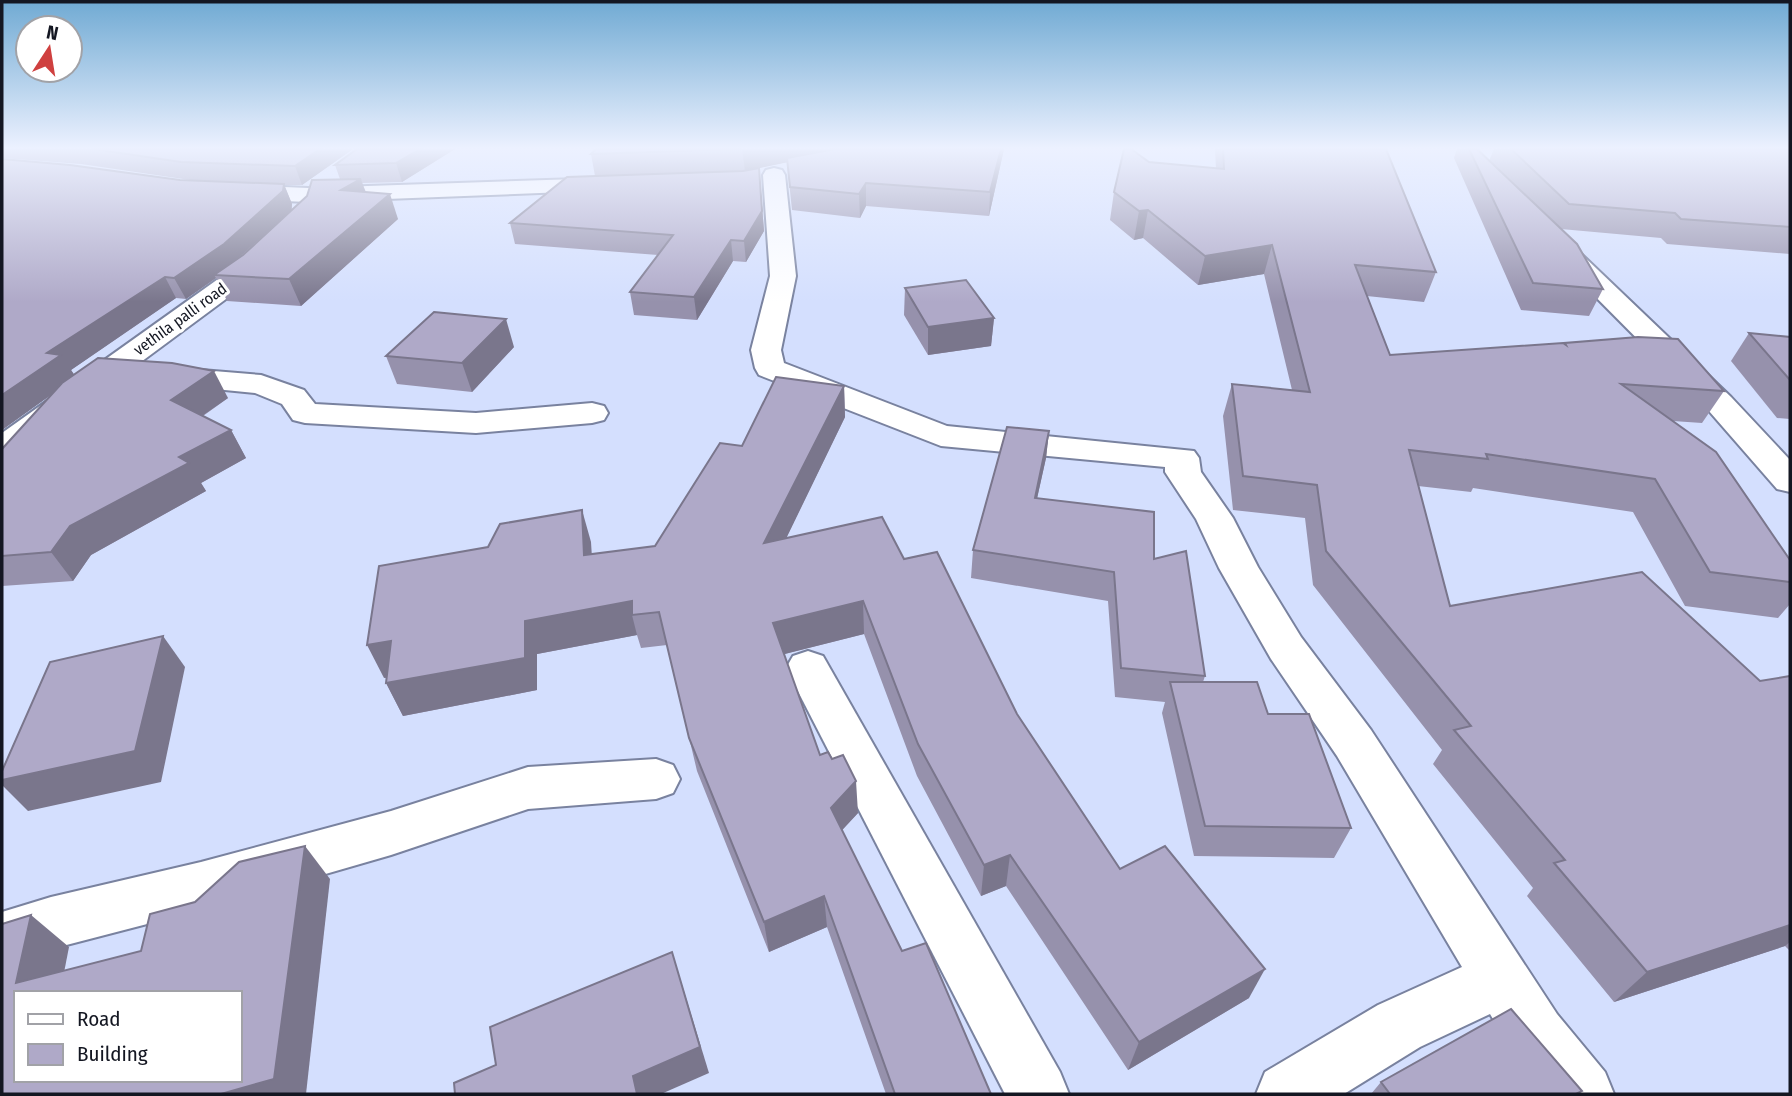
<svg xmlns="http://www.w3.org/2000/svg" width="1792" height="1096" viewBox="0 0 1792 1096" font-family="'Fira Sans Condensed',sans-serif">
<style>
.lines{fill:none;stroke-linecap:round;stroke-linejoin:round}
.minor-casing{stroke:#79829f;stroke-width:4}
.minor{fill:#fff;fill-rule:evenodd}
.wall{fill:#9691ac}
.shaded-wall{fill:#7a768c}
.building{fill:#afa9c8;stroke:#7a768c;stroke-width:2;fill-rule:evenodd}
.labels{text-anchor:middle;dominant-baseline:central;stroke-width:6;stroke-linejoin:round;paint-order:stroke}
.far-street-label{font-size:16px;fill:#141722;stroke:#fff}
</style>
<rect width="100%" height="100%" fill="#d4dffe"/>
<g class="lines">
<!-- minor casing -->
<g class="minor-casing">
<g id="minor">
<polygon points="774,168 782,170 785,175 796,276 781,350 784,363 947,426 1194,451 1199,458 1201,472 1233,518 1258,567 1301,637 1371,730 1557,1014 1605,1072 1614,1094 1544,1094 1515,1056 1490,1014 1420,1047 1344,1094 1256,1094 1265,1072 1378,1005 1462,967 1337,756 1271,659 1219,568 1196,519 1165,472 1165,467 941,446 759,375 755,368 751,350 770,276 763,175 766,170"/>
<polygon points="608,178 616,180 619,185 616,190 308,202 238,199 230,197 226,192 230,187 238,185 308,188"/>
<polygon points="1566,245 1575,248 1731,397 1790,460 1790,492 1777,489 1709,411 1557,258 1553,253 1557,248"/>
<polygon points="262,249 271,251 275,257 253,279 14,456 2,459 2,433 235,267 253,251"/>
<polygon points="165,367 261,375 304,390 315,404 476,413 592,403 604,406 608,413 604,420 592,423 476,433 305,423 293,420 282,404 255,393 154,383 149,376 154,369"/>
<polygon points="808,651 823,656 1060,1072 1069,1094 1005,1094 786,668 793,656"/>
<polygon points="656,759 673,765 680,779 673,793 656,799 528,809 391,855 201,910 51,949 2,965 2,912 51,897 201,862 391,811 528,767"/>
</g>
</g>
<!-- minor -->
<use href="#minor" class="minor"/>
</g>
<!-- wall -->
<g class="wall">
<polygon points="2,149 353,149 302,185 284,185 292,204 292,210 340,179 335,165 455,149 402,182 362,183 366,192 398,219 301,306 227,301 216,278 186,299 176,298 71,370 74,375 228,398 203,416 231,430 246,458 201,483 206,491 91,555 73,581 2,586 2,449 52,394 2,430 2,159 180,180 190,180 81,164 2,158"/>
<polygon points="596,149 1004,149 989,216 866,206 860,218 792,210 787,162 759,168 764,231 746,262 733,261 697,320 634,315 630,292 658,255 515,244 510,223 595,176 591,154"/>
<polygon points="1215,149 1386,149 1436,272 1424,302 1367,296 1390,355 1724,391 1702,423 1673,421 1790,560 1790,604 1778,618 1685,606 1633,512 1473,488 1471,492 1418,486 1450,606 1760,681 1790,676 1790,951 1785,946 1614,1002 1527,896 1533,888 1433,764 1442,750 1313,585 1305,518 1233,510 1223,416 1232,384 1292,390 1264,274 1198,285 1143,238 1134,240 1110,220 1114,192 1149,162 1216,169"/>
<polygon points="1457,149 1477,149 1489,161 1494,149 1790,149 1790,254 1667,244 1661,238 1561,229 1603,289 1589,316 1521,310 1454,158"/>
<polygon points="905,288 994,318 991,346 928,355 904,315"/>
<polygon points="1749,333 1790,337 1790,419 1777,418 1731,361"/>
<polygon points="514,347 472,392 397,384 386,356"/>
<polygon points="844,386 845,417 786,538 904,559 1017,714 1120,869 1249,998 1128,1070 1006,886 981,896 917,776 864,634 784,654 820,755 858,813 842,830 902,951 991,1094 886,1094 827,927 769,952 697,771 667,645 641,648 637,635 537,654 537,690 403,716 386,683 387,678 384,678 591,542 591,554 655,546 742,446"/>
<polygon points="1049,431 1046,458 1037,498 1154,559 1205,676 1203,682 1268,714 1351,828 1334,858 1194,856 1162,713 1165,702 1115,697 1108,601 971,578 973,550"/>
<polygon points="1381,1082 1582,1091 1578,1094 1371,1094"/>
</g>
<!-- shaded-wall -->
<g class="shaded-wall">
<polygon points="320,149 353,149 302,185 295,166"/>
<polygon points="420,149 455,149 402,182 396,163"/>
<polygon points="742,149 851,149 759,168 764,231 746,262 744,241 745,171"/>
<polygon points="1001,149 1004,149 989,216 990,192"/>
<polygon points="361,179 369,203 341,190"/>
<polygon points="866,183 866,206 860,218 859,194"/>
<polygon points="284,184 292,204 291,211 219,275 214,275 216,278 186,299 174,278"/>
<polygon points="390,194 398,219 301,306 289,279"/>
<polygon points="1148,210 1143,238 1134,240 1139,211"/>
<polygon points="731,240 733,261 697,320 694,297"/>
<polygon points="1272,245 1264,274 1198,285 1205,256"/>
<polygon points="165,277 176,298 71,370 76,377 2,430 2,395 47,353"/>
<polygon points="994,318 991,346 928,355 928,327"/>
<polygon points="506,319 514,347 472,392 462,363"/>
<polygon points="214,371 228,398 186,427 171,400"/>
<polygon points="844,386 845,417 768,576 764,543"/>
<polygon points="231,430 246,458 201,483 206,491 91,555 73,581 51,552 70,526 179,457"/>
<polygon points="1049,431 1046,458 1031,526 1035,498"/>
<polygon points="582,510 591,542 594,588 584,555"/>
<polygon points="632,601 632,615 637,635 537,654 537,690 403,716 386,683 525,621"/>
<polygon points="863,601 864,634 777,656 773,623"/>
<polygon points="163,636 185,667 161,782 28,811 2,785 2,780"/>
<polygon points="391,641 407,674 384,678 367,645"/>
<polygon points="856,781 858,813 833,840 831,808"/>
<polygon points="305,846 330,879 306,1094 221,1094"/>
<polygon points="1010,855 1006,886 981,896 984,865"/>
<polygon points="824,896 827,927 769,952 764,922"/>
<polygon points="31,915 69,947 60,993 16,983"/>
<polygon points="1790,925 1790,942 1785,946 1614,1002 1647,972"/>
<polygon points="672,952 709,1073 661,1094 637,1094 633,1076"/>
<polygon points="1265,969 1249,998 1128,1070 1139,1042"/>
</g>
<!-- building -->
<g class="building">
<polygon points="93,149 320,149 295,166 181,162"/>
<polygon points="357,149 420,149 396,163 335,165"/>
<polygon points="596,149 741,149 591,154"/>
<polygon points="835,149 1001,149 990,192 866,183 859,194 790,187 787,158"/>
<polygon points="1124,149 1131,149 1149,162 1224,169 1223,149 1386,149 1436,272 1355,265 1390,355 1563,343 1566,345 1565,343 1638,337 1678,339 1724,391 1621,384 1716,452 1790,560 1790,582 1710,572 1655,479 1486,454 1488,459 1409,450 1450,606 1642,572 1760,681 1790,676 1790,925 1647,972 1554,863 1565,860 1454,730 1471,726 1326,551 1317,485 1243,476 1232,384 1310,392 1272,245 1205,256 1148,210 1139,211 1114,192"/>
<polygon points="1469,149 1477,149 1577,244 1603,289 1533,283"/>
<polygon points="1511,149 1790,149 1790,227 1681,219 1675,213 1569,204"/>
<polygon points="2,159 70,165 180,180 284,184 283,191 224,244 174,278 165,277 47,353 61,355 2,395"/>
<polygon points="759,168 762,211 744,241 731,240 694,297 630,292 673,235 510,223 567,177 743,171"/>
<polygon points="361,179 341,190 390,194 289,279 214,275 243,255 307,196 312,180"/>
<polygon points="966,280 994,318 928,327 905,288"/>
<polygon points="434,312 506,319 462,363 386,356"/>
<polygon points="1749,333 1790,337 1790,380"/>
<polygon points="98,358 172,363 214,371 171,400 231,430 179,457 189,463 70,526 51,552 2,556 2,449 62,383"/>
<polygon points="776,377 844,386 764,543 882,517 904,559 937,552 1017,714 1120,869 1165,846 1265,969 1139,1042 1010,855 984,865 918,744 863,601 773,623 820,755 828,752 832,759 843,755 856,781 831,808 902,951 926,943 991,1094 895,1094 824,896 764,922 689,738 659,612 632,615 632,601 525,621 525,658 386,683 391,641 367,645 379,566 488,547 500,524 582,510 584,555 655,546 720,443 742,446"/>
<polygon points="1007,427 1049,431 1035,498 1154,512 1154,559 1186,551 1205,676 1121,668 1114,572 973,550"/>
<polygon points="163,636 135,751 2,780 2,771 50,662"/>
<polygon points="1170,682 1257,682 1268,714 1309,714 1351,828 1205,826"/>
<path d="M 305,846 L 274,1079 L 221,1094 L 2,1094 L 2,924 L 31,915 L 16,983 L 141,951 L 150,914 L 195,902 L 239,862 ZM 16,993 L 240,993 L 240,1080 L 16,1080 Z"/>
<polygon points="672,952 700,1047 633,1076 637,1094 455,1094 454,1083 496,1065 490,1027"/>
<polygon points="1511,1009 1582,1091 1576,1094 1390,1094 1381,1082"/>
</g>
<!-- sky -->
<linearGradient id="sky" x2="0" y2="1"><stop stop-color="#70aad3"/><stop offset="0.49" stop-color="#ecf1ff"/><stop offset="1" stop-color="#ecf1ff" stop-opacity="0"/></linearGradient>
<rect width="1792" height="302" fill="url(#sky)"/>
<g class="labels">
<!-- far-street labels -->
<g class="far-street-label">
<text transform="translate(180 319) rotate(-36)">vethila palli road</text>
</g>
</g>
<!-- border -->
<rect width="1792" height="1096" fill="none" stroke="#141722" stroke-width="7"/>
<!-- legend -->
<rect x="14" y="991" width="228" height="91" fill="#ffffff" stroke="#a1a2a7" stroke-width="2"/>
<rect x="28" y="1014" width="35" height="10" fill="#ffffff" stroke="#a1a2a7" stroke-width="2"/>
<text x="77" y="1026" font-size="21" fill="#141722">Road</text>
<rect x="28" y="1044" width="35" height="21" fill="#afa9c8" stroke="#a1a2a7" stroke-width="2"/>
<text x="77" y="1061" font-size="21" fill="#141722">Building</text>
<!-- north arrow -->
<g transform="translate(49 49) rotate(12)"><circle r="33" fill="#ffffff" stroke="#a1a2a7" stroke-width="2"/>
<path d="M0-5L12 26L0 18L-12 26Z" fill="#cf403f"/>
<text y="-10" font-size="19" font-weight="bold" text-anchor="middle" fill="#141722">N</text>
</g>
</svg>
